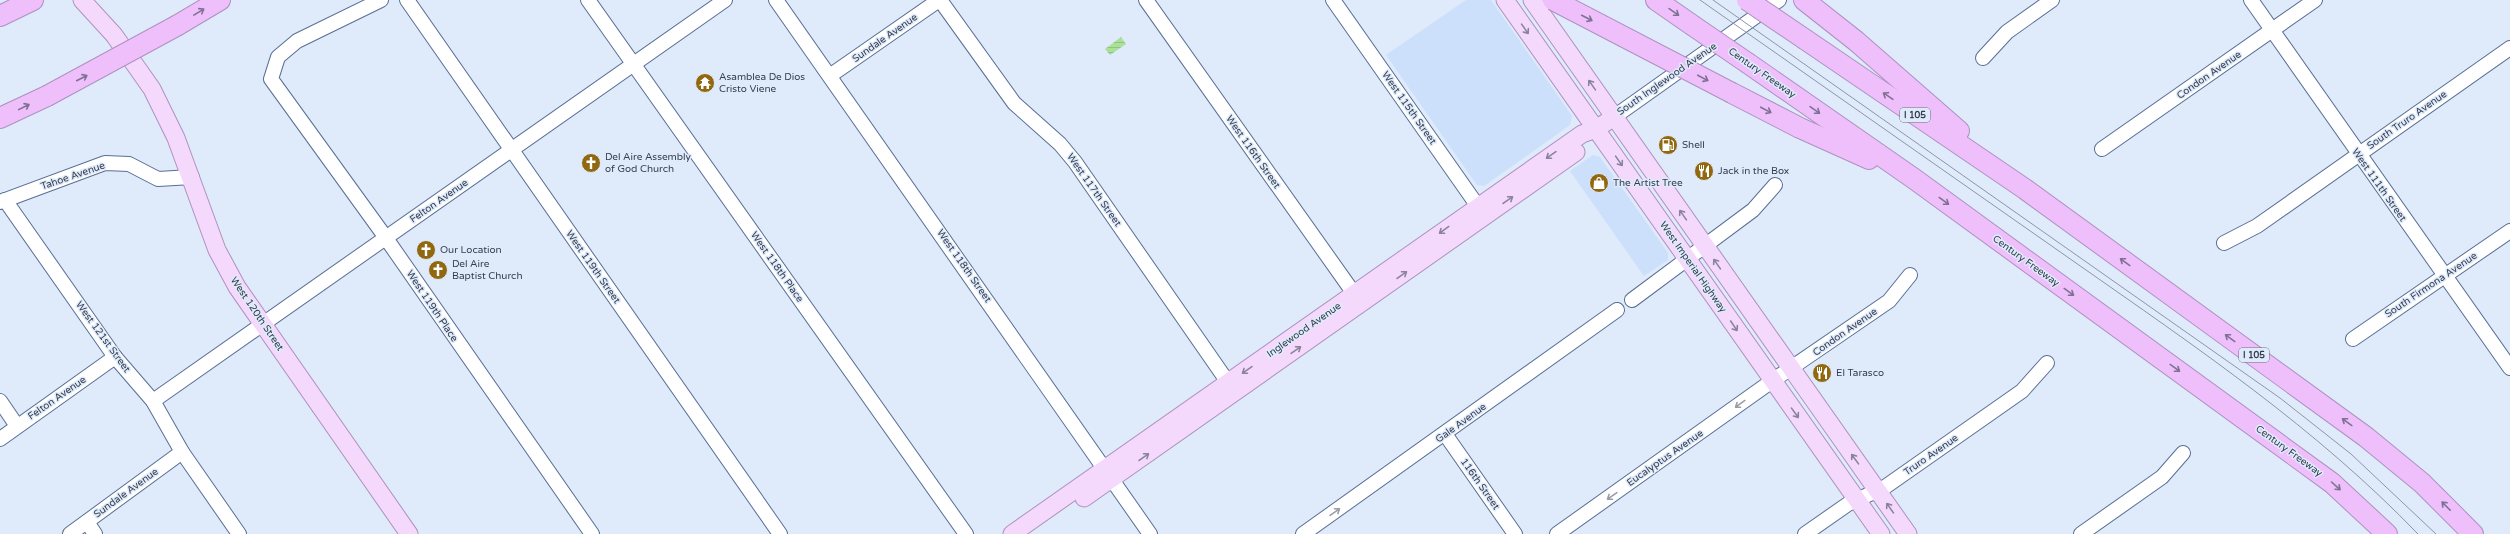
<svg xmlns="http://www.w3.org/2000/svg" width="2510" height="534" viewBox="0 0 2510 534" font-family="'Varela Round',sans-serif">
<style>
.built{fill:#ccdffb}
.water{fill:url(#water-rules)}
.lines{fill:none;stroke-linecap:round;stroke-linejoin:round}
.minor-casing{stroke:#586f94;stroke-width:16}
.major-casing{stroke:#ad92bf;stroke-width:19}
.highway-casing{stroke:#ad92bf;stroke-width:22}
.minor{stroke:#fff;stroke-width:14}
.major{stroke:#f5d9fd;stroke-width:17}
.highway{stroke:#efbffc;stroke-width:20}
.tram{stroke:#8c96a7;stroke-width:1}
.highway-bridge-casing{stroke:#ad92bf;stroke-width:22;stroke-linecap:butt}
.highway-bridge{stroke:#efbffc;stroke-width:20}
.oneway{stroke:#7e7194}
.oneway2{stroke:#8a839d}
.oneway3{stroke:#999ea6}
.labels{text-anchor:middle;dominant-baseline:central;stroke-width:3;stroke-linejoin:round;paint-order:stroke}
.shield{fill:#dfeafa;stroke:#677182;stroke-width:1}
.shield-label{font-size:9px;font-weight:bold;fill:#333d4e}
.street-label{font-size:10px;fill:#333d4e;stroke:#dfeafa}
.poi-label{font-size:10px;fill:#333d4e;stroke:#dfeafa;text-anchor:start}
</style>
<defs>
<pattern id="water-rules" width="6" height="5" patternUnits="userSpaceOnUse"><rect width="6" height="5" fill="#a9e198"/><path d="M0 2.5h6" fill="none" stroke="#92c285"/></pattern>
</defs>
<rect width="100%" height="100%" fill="#dfeafa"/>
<!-- built -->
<g class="built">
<polygon points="1466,0 1491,0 1572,116 1570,125 1484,186 1477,185 1386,55"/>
<polygon points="1593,155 1600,157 1668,253 1668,260 1644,276 1570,171"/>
</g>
<!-- water -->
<polygon class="water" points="1121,37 1126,44 1110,55 1105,49"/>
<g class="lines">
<!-- minor casing -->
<g class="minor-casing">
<g id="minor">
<polyline points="381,0 297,41 278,57 271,79 381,231 592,534"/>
<polyline points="407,0 780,534"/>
<polyline points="588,0 966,534"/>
<polyline points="776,0 1150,534"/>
<polyline points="940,0 1014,103 1060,144 1075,162 1234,391"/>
<polyline points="1146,0 1360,302"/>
<polyline points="1333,0 1484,215"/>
<polyline points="2251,0 2510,368"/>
<polyline points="1983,58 2007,32 2052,0"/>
<polyline points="831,75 939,0"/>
<polyline points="1614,117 1779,0"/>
<polyline points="2102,149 2315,0"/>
<polyline points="5,200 115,357 153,401 182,452 239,534"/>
<polyline points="0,202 105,163 129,164 158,179 192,177"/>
<polyline points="2224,243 2257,226 2510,48"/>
<polyline points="1632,300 1753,210 1775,185"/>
<polyline points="2353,339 2510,231"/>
<polyline points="0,401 17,426"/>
<polyline points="153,401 725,0"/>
<polyline points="1445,434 1515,534"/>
<polyline points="0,439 115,357"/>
<polyline points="87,522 95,534"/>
<polyline points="70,534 182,452"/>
<polyline points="1303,534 1617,310"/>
<polyline points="1557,534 1772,381 1889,301 1910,275"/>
<polyline points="1805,534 1848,504 1885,487 2022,391 2047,363"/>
<polyline points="2081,534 2162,477 2183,453"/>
</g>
</g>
<!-- major casing -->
<g class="major-casing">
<g id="major">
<polyline points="82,0 114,35 152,89 176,138 217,250 237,287 409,534"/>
<polyline points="1505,0 1881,534"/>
<polyline points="1532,0 1908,534"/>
<polyline points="1084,498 1576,152"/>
<polyline points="1012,534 1582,134 1596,129 1614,117"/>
</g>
</g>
<!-- highway casing -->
<g class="highway-casing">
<g id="highway">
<polyline points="1656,0 1692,25"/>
<polyline points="1804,0 1856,41 1959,131"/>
<polyline points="0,16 33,0"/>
<polyline points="178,25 220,0"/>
<polyline points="1806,40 2025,189 2366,437 2422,483 2473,534"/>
<polyline points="1749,64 1913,178 2332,483 2387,534"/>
<polyline points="1732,93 1800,128 1869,159"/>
<polyline points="0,118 47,96"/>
</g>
</g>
<!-- minor -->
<use href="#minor" class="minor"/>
<!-- major -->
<use href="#major" class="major"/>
<!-- highway -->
<use href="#highway" class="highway"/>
<!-- tram -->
<g class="tram">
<path d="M 1700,0 C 1825,88 1951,175 2076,263 C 2196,347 2316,428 2418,534"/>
<polyline points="1713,0 2280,398 2351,454 2436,534"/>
</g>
<!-- highway-bridge casing -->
<g class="highway-bridge-casing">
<g id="highway-bridge">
<polyline points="1553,0 1732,93"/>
<polyline points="1747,0 1806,40"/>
<polyline points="1692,25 1749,64"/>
<polyline points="47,96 178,25"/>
</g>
</g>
<!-- highway-bridge -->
<use href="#highway-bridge" class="highway-bridge"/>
</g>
<!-- one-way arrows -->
<defs><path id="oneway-shaft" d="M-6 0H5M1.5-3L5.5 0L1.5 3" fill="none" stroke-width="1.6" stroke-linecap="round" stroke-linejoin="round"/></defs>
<g class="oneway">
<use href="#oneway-shaft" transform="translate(199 12) rotate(-31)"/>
<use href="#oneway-shaft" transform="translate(1674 12) rotate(35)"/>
<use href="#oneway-shaft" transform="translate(1587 18) rotate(27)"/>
<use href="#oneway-shaft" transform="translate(82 78) rotate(-27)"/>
<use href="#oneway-shaft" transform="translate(1703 78) rotate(28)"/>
<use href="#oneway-shaft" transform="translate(1888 96) rotate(-146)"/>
<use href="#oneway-shaft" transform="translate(24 107) rotate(-26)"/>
<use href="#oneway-shaft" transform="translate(1766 110) rotate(28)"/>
<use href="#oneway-shaft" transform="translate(1815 110) rotate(35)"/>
<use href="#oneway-shaft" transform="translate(1944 201) rotate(36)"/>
<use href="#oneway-shaft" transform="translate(2125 262) rotate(-144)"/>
<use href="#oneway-shaft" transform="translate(2069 292) rotate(36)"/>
<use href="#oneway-shaft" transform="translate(2230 338) rotate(-144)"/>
<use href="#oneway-shaft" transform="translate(2175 368) rotate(36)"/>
<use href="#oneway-shaft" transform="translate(2347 422) rotate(-144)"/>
<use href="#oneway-shaft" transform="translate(2336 486) rotate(42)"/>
<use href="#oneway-shaft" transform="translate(2446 506) rotate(-135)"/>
</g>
<g class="oneway2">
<use href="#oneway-shaft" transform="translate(1525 29) rotate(55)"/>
<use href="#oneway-shaft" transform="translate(1592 85) rotate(-125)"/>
<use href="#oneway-shaft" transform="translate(1551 155) rotate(145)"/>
<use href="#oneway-shaft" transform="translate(1619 161) rotate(55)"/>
<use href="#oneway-shaft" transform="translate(1508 200) rotate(-35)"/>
<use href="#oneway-shaft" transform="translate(1683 215) rotate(-125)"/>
<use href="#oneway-shaft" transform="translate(1444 230) rotate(144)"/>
<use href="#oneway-shaft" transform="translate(1717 264) rotate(-125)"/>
<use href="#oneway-shaft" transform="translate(1402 275) rotate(-35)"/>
<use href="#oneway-shaft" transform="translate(1734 326) rotate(56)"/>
<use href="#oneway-shaft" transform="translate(1296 350) rotate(-35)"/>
<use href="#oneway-shaft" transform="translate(1247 370) rotate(145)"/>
<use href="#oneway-shaft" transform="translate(1795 413) rotate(54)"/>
<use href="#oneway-shaft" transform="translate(1144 457) rotate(-35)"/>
<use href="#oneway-shaft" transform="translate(1855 459) rotate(-126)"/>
<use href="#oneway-shaft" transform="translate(1890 508) rotate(-125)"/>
</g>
<g class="oneway3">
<use href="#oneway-shaft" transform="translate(1740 404) rotate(144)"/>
<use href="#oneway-shaft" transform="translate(1612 496) rotate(145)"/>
<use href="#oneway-shaft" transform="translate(1335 512) rotate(-35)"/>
</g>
<!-- icons -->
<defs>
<g id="temple-disc" transform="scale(1)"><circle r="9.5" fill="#916710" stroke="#dfeafa"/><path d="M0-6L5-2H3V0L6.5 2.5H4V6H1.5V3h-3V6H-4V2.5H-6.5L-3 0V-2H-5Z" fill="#fff"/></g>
<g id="fuel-disc" transform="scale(1)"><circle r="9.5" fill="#916710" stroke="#dfeafa"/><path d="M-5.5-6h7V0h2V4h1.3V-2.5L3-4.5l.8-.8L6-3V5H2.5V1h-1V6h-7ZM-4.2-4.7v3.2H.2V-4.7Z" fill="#fff"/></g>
<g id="church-disc" transform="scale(1)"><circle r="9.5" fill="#916710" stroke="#dfeafa"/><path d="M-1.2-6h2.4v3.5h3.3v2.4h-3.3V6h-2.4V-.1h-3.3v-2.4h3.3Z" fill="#fff"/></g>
<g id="restaurant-disc" transform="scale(1)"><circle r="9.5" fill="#916710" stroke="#dfeafa"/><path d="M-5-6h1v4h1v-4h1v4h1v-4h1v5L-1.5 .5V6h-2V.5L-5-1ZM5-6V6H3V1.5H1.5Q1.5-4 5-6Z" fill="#fff"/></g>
<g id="shop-disc" transform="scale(1)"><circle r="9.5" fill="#916710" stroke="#dfeafa"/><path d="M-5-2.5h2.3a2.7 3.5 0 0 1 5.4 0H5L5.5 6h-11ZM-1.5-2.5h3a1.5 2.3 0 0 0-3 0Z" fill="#fff"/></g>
</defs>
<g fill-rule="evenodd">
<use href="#temple-disc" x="705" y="83"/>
<use href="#fuel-disc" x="1668" y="145"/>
<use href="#church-disc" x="591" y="163"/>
<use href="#restaurant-disc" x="1704" y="171"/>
<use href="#shop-disc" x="1599" y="183"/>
<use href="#church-disc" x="426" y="250"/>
<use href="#church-disc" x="438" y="270"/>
<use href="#restaurant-disc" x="1822" y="373"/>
</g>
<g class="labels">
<!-- shield labels -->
<g class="shield">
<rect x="1900" y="108" width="30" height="14" rx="3"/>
<rect x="2239" y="348" width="30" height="14" rx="3"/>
</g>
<g class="shield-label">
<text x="1915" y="115">I 105</text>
<text x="2254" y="355">I 105</text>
</g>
<!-- street labels -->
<g class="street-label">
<text transform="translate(885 38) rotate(-35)">Sundale Avenue</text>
<text transform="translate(1762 73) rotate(35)">Century Freeway</text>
<text transform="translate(2209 75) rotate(-35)">Condon Avenue</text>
<text transform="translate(1667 79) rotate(-35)">South Inglewood Avenue</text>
<text transform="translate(1409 108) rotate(55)">West 115th Street</text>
<text transform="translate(2407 120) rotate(-35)">South Truro Avenue</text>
<text transform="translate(1253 152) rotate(55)">West 116th Street</text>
<text transform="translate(73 176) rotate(-19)">Tahoe Avenue</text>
<text transform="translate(2379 185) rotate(55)">West 111th Street</text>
<text transform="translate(1094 190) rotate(55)">West 117th Street</text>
<text transform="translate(439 201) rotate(-35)">Felton Avenue</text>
<text transform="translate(2026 261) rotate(36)">Century Freeway</text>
<text transform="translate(964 266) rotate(55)">West 118th Street</text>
<text transform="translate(593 267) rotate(55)">West 119th Street</text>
<text transform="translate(777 267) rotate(55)">West 118th Place</text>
<text transform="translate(1693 267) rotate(55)">West Imperial Highway</text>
<text transform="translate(2431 285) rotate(-34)">South Firmona Avenue</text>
<text transform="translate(432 306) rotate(56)">West 119th Place</text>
<text transform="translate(257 314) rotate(56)">West 120th Street</text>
<text transform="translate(1304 330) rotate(-35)">Inglewood Avenue</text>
<text transform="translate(1845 332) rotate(-35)">Condon Avenue</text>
<text transform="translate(103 337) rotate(54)">West 121st Street</text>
<text transform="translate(57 398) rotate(-35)">Felton Avenue</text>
<text transform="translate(1461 423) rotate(-36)">Gale Avenue</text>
<text transform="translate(2289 451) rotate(36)">Century Freeway</text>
<text transform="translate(1931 455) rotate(-35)">Truro Avenue</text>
<text transform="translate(1665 458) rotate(-35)">Eucalyptus Avenue</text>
<text transform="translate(1480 484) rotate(55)">116th Street</text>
<text transform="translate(126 493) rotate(-36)">Sundale Avenue</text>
</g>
<!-- poi labels -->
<g class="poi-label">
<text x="719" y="77">Asamblea De Dios<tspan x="719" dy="12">Cristo Viene</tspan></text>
<text x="1682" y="145">Shell</text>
<text x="605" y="157">Del Aire Assembly<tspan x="605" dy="12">of God Church</tspan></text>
<text x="1718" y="171">Jack in the Box</text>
<text x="1613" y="183">The Artist Tree</text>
<text x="440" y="250">Our Location</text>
<text x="452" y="264">Del Aire<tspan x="452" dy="12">Baptist Church</tspan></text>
<text x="1836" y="373">El Tarasco</text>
</g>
</g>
</svg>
